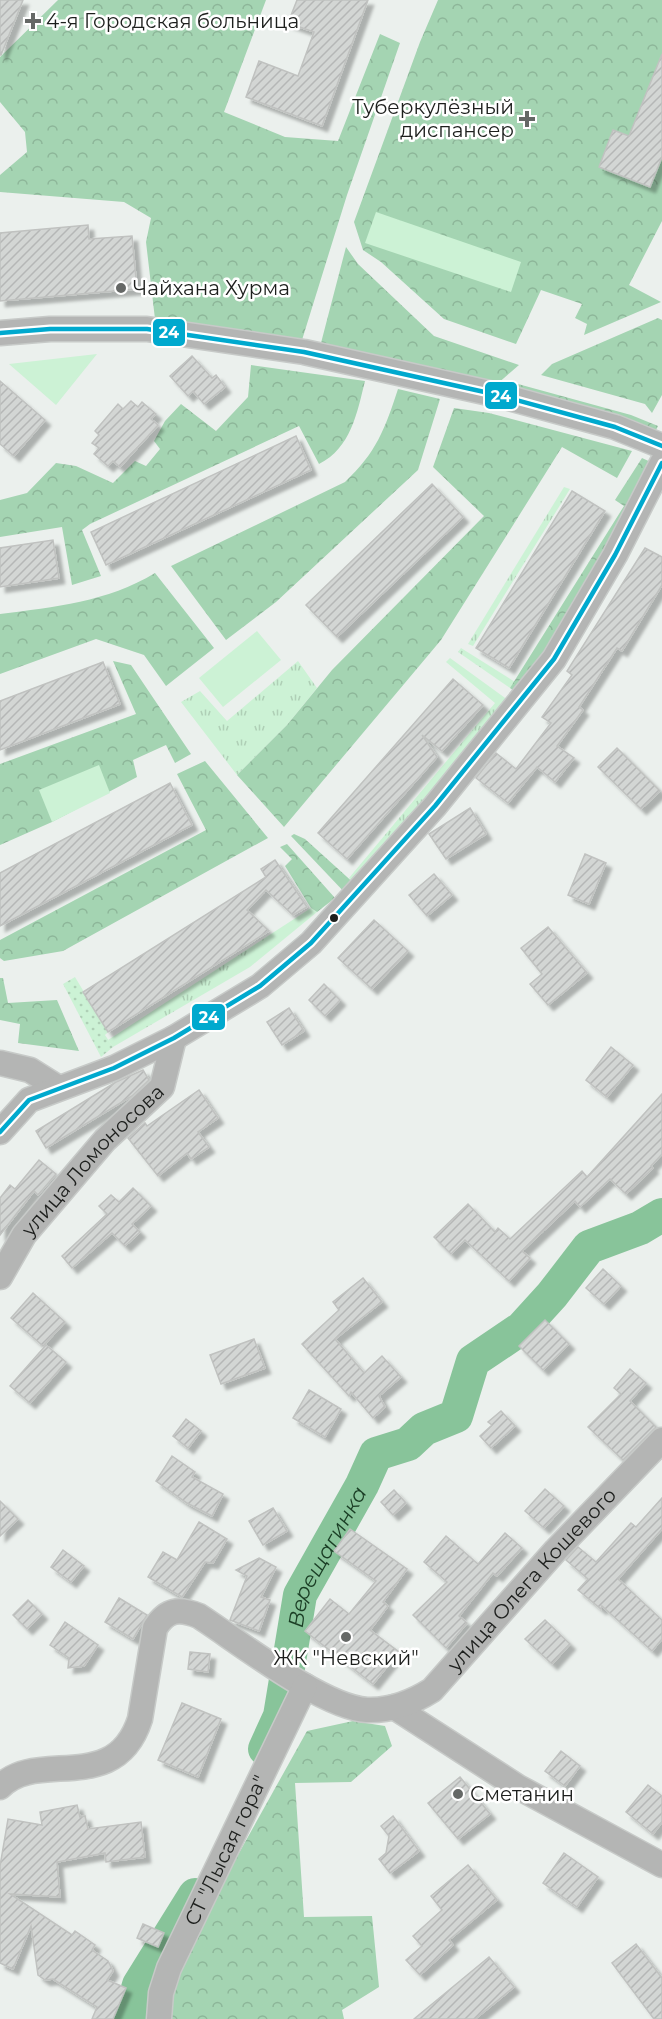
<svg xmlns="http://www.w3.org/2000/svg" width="662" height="2019" viewBox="0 0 662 2019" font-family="Montserrat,sans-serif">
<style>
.grass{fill:url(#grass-tufts)}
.forest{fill:url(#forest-crowns)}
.park{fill:#ccf2d5}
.garden{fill:url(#garden-dots)}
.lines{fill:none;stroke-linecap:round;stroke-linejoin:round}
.river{stroke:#88c49a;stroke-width:34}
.building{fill:url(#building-hatch);stroke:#c0c2c0;stroke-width:1.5;filter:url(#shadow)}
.minor-casing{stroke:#c7cac8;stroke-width:27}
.minor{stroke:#b4b5b4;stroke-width:24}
.bus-1-casing{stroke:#fff;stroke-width:9}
.bus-1{stroke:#00a9ce;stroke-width:4.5}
.poi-dot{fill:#656866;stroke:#fff;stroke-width:2}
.bus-dot{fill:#1d1f1d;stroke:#fff;stroke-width:2}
.labels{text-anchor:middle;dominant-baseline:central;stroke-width:5;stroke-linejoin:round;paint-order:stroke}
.poi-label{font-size:20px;fill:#1d1f1d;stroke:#fff;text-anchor:start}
.street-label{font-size:20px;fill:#1d1f1d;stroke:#fff}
.water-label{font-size:21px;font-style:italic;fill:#1a3d24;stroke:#fff}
.line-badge{stroke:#fff;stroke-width:2}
.badge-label{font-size:16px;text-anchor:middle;font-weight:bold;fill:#fff}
</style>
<defs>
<pattern id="grass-tufts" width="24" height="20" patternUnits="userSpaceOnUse" patternTransform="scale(1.5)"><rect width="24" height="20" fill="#ccf2d5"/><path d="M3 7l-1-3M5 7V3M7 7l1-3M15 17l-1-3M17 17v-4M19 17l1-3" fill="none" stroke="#afcfb6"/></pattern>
<pattern id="forest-crowns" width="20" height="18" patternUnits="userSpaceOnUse" patternTransform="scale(1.5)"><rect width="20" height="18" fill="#a4d4b2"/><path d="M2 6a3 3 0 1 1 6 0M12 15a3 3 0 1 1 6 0" fill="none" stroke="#8db699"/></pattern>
<pattern id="garden-dots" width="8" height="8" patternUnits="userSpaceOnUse" patternTransform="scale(1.5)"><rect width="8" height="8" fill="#ccf2d5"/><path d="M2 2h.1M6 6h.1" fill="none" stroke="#afcfb6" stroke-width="1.8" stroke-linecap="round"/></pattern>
<pattern id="building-hatch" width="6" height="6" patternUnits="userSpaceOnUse" patternTransform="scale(1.5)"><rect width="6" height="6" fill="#d3d6d4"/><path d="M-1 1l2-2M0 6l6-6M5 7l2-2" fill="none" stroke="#b5b7b6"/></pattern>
<filter id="shadow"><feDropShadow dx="5.5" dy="5.5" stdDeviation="1.5" flood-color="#0004"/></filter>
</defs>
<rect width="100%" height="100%" fill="#ebf0ed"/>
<!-- grass -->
<g class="grass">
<polygon points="564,487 570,489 473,646 468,644"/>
<polygon points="461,648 515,682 510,688 458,652"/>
<polygon points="450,658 512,703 357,886 349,878 495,703 446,662"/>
<polygon points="298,661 317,688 287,725 237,775 181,702 200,691 227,721"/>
<polygon points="311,908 317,912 250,967 113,1047 108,1040"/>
</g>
<!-- forest -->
<g class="forest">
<polygon points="58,0 266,0 224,112 285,137 338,141 380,34 400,43 347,195 302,340 155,319 146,242 151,218 124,202 0,192 0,175 27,152 25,132 0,102 0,57"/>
<polygon points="438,0 662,0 662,221 629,285 661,302 584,335 587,324 575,318 582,304 541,290 516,344 444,319 381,262 363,250 354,222 420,42"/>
<polygon points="346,247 358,264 434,336 519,365 496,385 321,343"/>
<polygon points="658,318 662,320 662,395 652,413 645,404 541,375 552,364"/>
<path d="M 251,365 L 365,381 C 357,413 351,448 319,464 L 299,426 L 90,524 L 82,530 L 101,576 L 72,585 L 62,527 L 0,537 L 0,500 L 27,493 L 56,463 L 76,466 L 113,483 L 135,461 L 146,466 L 160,449 L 154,441 L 165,421 L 181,404 L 216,431 L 248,397 Z"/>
<polygon points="518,384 631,415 658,426 653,436 514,393"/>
<path d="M 398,389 L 440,399 L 418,470 L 276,602 L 226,640 L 171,566 L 345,482 C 376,453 385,429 398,389 Z"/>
<polygon points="454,408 489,413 632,451 617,478 562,447 441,640 284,827 237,775 287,725 332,670 484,516 433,467"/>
<polygon points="642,458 655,464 614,544 518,694 510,688 624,506 615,500"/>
<path d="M 155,573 L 214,648 L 166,686 L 144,655 L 96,639 L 0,674 L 0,614 C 55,607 107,602 155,573 Z"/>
<polygon points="113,661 131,665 191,754 175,763 166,745 133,760 137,777 52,822 0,845 0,764 136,714"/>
<polygon points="205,761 268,838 63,951 4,961 0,958 0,940 206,830 177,774"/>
<polygon points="294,834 305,839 357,886 347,895 291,836"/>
<polygon points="287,844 335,898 317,912 311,908 285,866 292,859 280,847"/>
<polygon points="0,978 3,978 8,1003 57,1000 79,1051 18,1043 20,1024 0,1020"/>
<polygon points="353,1721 385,1726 392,1746 351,1782 295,1783 304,1917 372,1916 379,1987 342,2010 344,2019 139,2019 177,1964 307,1731"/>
</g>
<!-- park -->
<g class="park">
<polygon points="376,212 521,262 511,292 365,243"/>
<polygon points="97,354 56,405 9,364"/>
<polygon points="257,631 281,660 223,707 199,678"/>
<polygon points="99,765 110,793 52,822 39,790"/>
</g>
<!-- garden -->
<polygon class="garden" points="75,977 108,1032 105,1035 113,1047 101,1057 63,984"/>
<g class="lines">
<!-- river -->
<g class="river">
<path id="s1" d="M 265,1749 L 280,1716 L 300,1595 L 362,1485 L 376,1454 L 408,1444 L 424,1429 L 456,1416 L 473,1361 L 522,1328 L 552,1295 L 589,1247 L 640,1228 L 662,1215"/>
<polyline points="129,2019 139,1985 195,1895"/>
</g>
</g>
<!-- building -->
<g class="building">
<polygon points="0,0 23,0 1,55 0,55"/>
<polygon points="297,0 368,0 322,126 246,97 259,61 298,76 314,32 288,23"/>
<polygon points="662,54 662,157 650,187 599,167 613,130 629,136"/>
<polygon points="88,225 89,239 132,236 137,289 0,301 0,233"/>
<polygon points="192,356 212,378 216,375 225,387 204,404 193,391 188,396 170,376"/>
<polygon points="0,381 45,420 14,456 0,444"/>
<polygon points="131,401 138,407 142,402 156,414 151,419 158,425 120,467 113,461 108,466 94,454 99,448 92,443 99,435 95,431 118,404 123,409"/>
<polygon points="296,436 311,470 106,565 91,532"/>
<polygon points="432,484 463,517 337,637 306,605"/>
<polygon points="572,491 605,511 509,668 476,648"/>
<polygon points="53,540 59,578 0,587 0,548"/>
<polygon points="645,548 662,557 662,585 622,651 617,648 579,707 583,710 557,746 574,758 555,782 537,767 508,803 476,778 496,753 516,769 551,723 542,717 572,675 567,671"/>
<polygon points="103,662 120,704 0,750 0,701"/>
<polygon points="453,679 483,705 442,751 422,735 437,757 347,859 318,833"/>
<polygon points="617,748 660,791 641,809 598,767"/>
<polygon points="170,783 192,825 0,926 0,873"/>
<polygon points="470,808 486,834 446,859 429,834"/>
<polygon points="585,854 606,863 589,904 568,895"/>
<polygon points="275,860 307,907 293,915 266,890 247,910 269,931 108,1032 83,992 266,877 261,869"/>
<polygon points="434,874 452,895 427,916 409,895"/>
<polygon points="374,920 408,951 372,989 338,958"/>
<polygon points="548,927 587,973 548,1005 530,984 542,974 521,948"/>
<polygon points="324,984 340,1000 325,1016 309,1000"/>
<polygon points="289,1008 304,1031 282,1045 267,1022"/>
<polygon points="611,1047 633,1065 607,1097 586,1080"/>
<polygon points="143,1070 149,1080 132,1096 46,1148 36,1131 116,1082"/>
<polygon points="199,1090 218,1118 198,1132 209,1147 191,1159 187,1153 158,1176 128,1138 145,1123 147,1126"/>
<polygon points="662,1094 662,1154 651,1166 653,1168 626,1194 610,1179 580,1207 575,1201 522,1251 530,1258 509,1281 465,1240 451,1254 434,1237 468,1204 495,1232 498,1228 510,1239 582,1171 587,1177"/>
<polygon points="39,1160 56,1174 38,1195 34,1191 0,1235 0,1198 10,1185 15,1189"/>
<polygon points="133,1188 151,1206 132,1224 140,1232 125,1246 112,1233 72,1268 62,1256 107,1214 99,1206 111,1195 119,1202"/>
<polygon points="603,1269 621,1286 604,1304 586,1288"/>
<polygon points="363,1278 382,1302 335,1339 364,1373 382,1356 401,1377 379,1396 385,1407 373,1418 351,1392 349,1396 302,1344 339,1310 333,1302"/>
<polygon points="33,1293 65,1322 43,1346 11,1318"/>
<polygon points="545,1320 569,1344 543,1370 519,1346"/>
<polygon points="254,1339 265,1368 221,1384 210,1355"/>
<polygon points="46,1345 66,1362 30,1403 10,1386"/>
<polygon points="630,1369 646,1383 630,1401 656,1427 623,1460 588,1427 621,1394 614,1388"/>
<polygon points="309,1390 341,1409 325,1437 293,1418"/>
<polygon points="501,1411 515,1426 491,1448 480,1436 492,1425 488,1422"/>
<polygon points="186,1419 201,1431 188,1448 173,1436"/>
<polygon points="172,1456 195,1472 192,1477 223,1494 212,1516 187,1503 156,1481"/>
<polygon points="545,1489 564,1506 544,1528 525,1511"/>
<polygon points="394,1490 406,1503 393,1515 381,1502"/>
<polygon points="662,1498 662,1529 618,1579 662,1620 662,1639 652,1651 602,1606 601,1609 578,1590 588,1579 566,1560 578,1547 596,1562 631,1523 636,1527"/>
<polygon points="0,1501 18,1519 0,1536"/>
<polygon points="273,1508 287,1531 263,1545 249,1521"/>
<polygon points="199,1522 227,1539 213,1563 205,1562 182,1597 148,1577 163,1552 177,1560"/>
<polygon points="350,1529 407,1569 383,1602 388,1606 370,1630 399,1652 373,1684 305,1631 330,1599 349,1614 376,1581 334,1551"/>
<polygon points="505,1533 522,1548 497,1576 493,1573 459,1616 467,1623 446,1648 413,1615 447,1582 424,1562 446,1536 478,1564"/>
<polygon points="63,1550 84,1566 71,1582 51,1567"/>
<polygon points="259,1558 276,1567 261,1597 270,1600 259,1631 230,1620 247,1576 236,1570"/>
<polygon points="119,1598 147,1615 133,1639 105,1622"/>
<polygon points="28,1600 42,1614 27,1629 13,1615"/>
<polygon points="545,1620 570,1644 552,1664 525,1639"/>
<polygon points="65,1622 98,1645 84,1666 68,1668 69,1658 50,1645"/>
<polygon points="190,1652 210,1654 208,1672 188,1669"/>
<polygon points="182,1703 221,1719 198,1777 158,1760"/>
<polygon points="561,1751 580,1766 565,1786 545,1771"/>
<polygon points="460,1777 490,1814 458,1839 428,1803"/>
<polygon points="648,1785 662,1796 662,1822 653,1834 626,1812"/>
<polygon points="77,1805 80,1817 85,1816 88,1829 141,1822 145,1857 106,1862 105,1853 57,1862 60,1897 10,1894 72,1935 75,1931 95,1945 92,1950 108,1961 113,1971 107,1980 126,1988 113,2019 92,2019 97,2007 53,1979 45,1980 38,1975 31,1926 13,1969 0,1963 0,1866 8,1819 42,1825 40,1812"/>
<polygon points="393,1816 419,1851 390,1873 379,1859 386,1853 389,1836 381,1826"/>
<polygon points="564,1853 598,1877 577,1907 543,1883"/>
<polygon points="468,1865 497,1900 449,1940 453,1945 420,1975 406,1960 422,1946 413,1936 442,1910 431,1896"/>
<polygon points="143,1924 164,1933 158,1947 137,1938"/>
<polygon points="636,1944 662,1978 662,2019 654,2019 612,1963"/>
<polygon points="489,1957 514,1987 475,2019 414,2019"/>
</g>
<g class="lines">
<!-- minor casing -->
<g class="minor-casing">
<g id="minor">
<polyline points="0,333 50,329 147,329 304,352 498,395 615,427 662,446"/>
<polyline points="0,1063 30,1070 57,1087"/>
<polyline points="0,1132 29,1100 114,1068 174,1038 260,986 311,943 435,806 554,659 615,555 662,463"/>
<path id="s2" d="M 0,1277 L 24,1235 L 105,1140 L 162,1087 L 174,1038"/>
<polyline points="394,1707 518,1787 662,1865"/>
<path id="s3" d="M 0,1787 C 37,1748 115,1797 140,1719 L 155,1628 C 167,1609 179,1608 199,1616 C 239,1642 322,1707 367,1710 C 390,1711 413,1702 432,1690 L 556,1550 L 662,1440"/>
<path id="s4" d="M 159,2019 L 161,1993 L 169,1968 L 305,1686"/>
</g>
</g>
<!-- minor -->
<use href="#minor" class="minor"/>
<!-- bus-1 casing -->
<g class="bus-1-casing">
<g id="bus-1">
<polyline points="0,333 50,329 147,329 304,352 498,395 615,427 662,446"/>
<polyline points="0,1132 29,1100 114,1068 174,1038 260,986 311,943 435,806 554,659 615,555 662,463"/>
</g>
</g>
<!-- bus-1 -->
<use href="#bus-1" class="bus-1"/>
</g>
<!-- markers -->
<g class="poi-dot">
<path d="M30 12h6v6h6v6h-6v6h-6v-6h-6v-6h6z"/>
<path d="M524 110h6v6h6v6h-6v6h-6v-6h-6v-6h6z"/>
<circle cx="121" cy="288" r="6"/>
<circle cx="346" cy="1637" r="6"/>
<circle cx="458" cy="1794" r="6"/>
</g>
<circle class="bus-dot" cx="334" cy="918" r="5"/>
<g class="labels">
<!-- poi labels -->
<g class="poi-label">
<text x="46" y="21">4-я Городская больница</text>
<text x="514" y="107" text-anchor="end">Туберкулёзный<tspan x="514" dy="23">диспансер</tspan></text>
<text x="133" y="288">Чайхана Хурма</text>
<text x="346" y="1658" text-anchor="middle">ЖК "Невский"</text>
<text x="470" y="1794">Сметанин</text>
</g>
<!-- street labels -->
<g class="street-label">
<text stroke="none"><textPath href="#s2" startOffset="150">улица Ломоносова</textPath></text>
<text stroke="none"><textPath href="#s3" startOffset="722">улица Олега Кошевого</textPath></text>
<text stroke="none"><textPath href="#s4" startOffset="183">СТ "Лысая гора"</textPath></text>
</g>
<!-- water labels -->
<g class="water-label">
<text stroke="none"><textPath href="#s1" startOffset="204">Верещагинка</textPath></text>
</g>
</g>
<g class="line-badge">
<rect x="152" y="318" width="34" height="29" rx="6" fill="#00a9ce"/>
<rect x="484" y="381" width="34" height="29" rx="6" fill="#00a9ce"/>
<rect x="191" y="1003" width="35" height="28" rx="6" fill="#00a9ce"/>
</g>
<g class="badge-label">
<text x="169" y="338">24</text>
<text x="501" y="402">24</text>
<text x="209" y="1023">24</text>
</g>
</svg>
